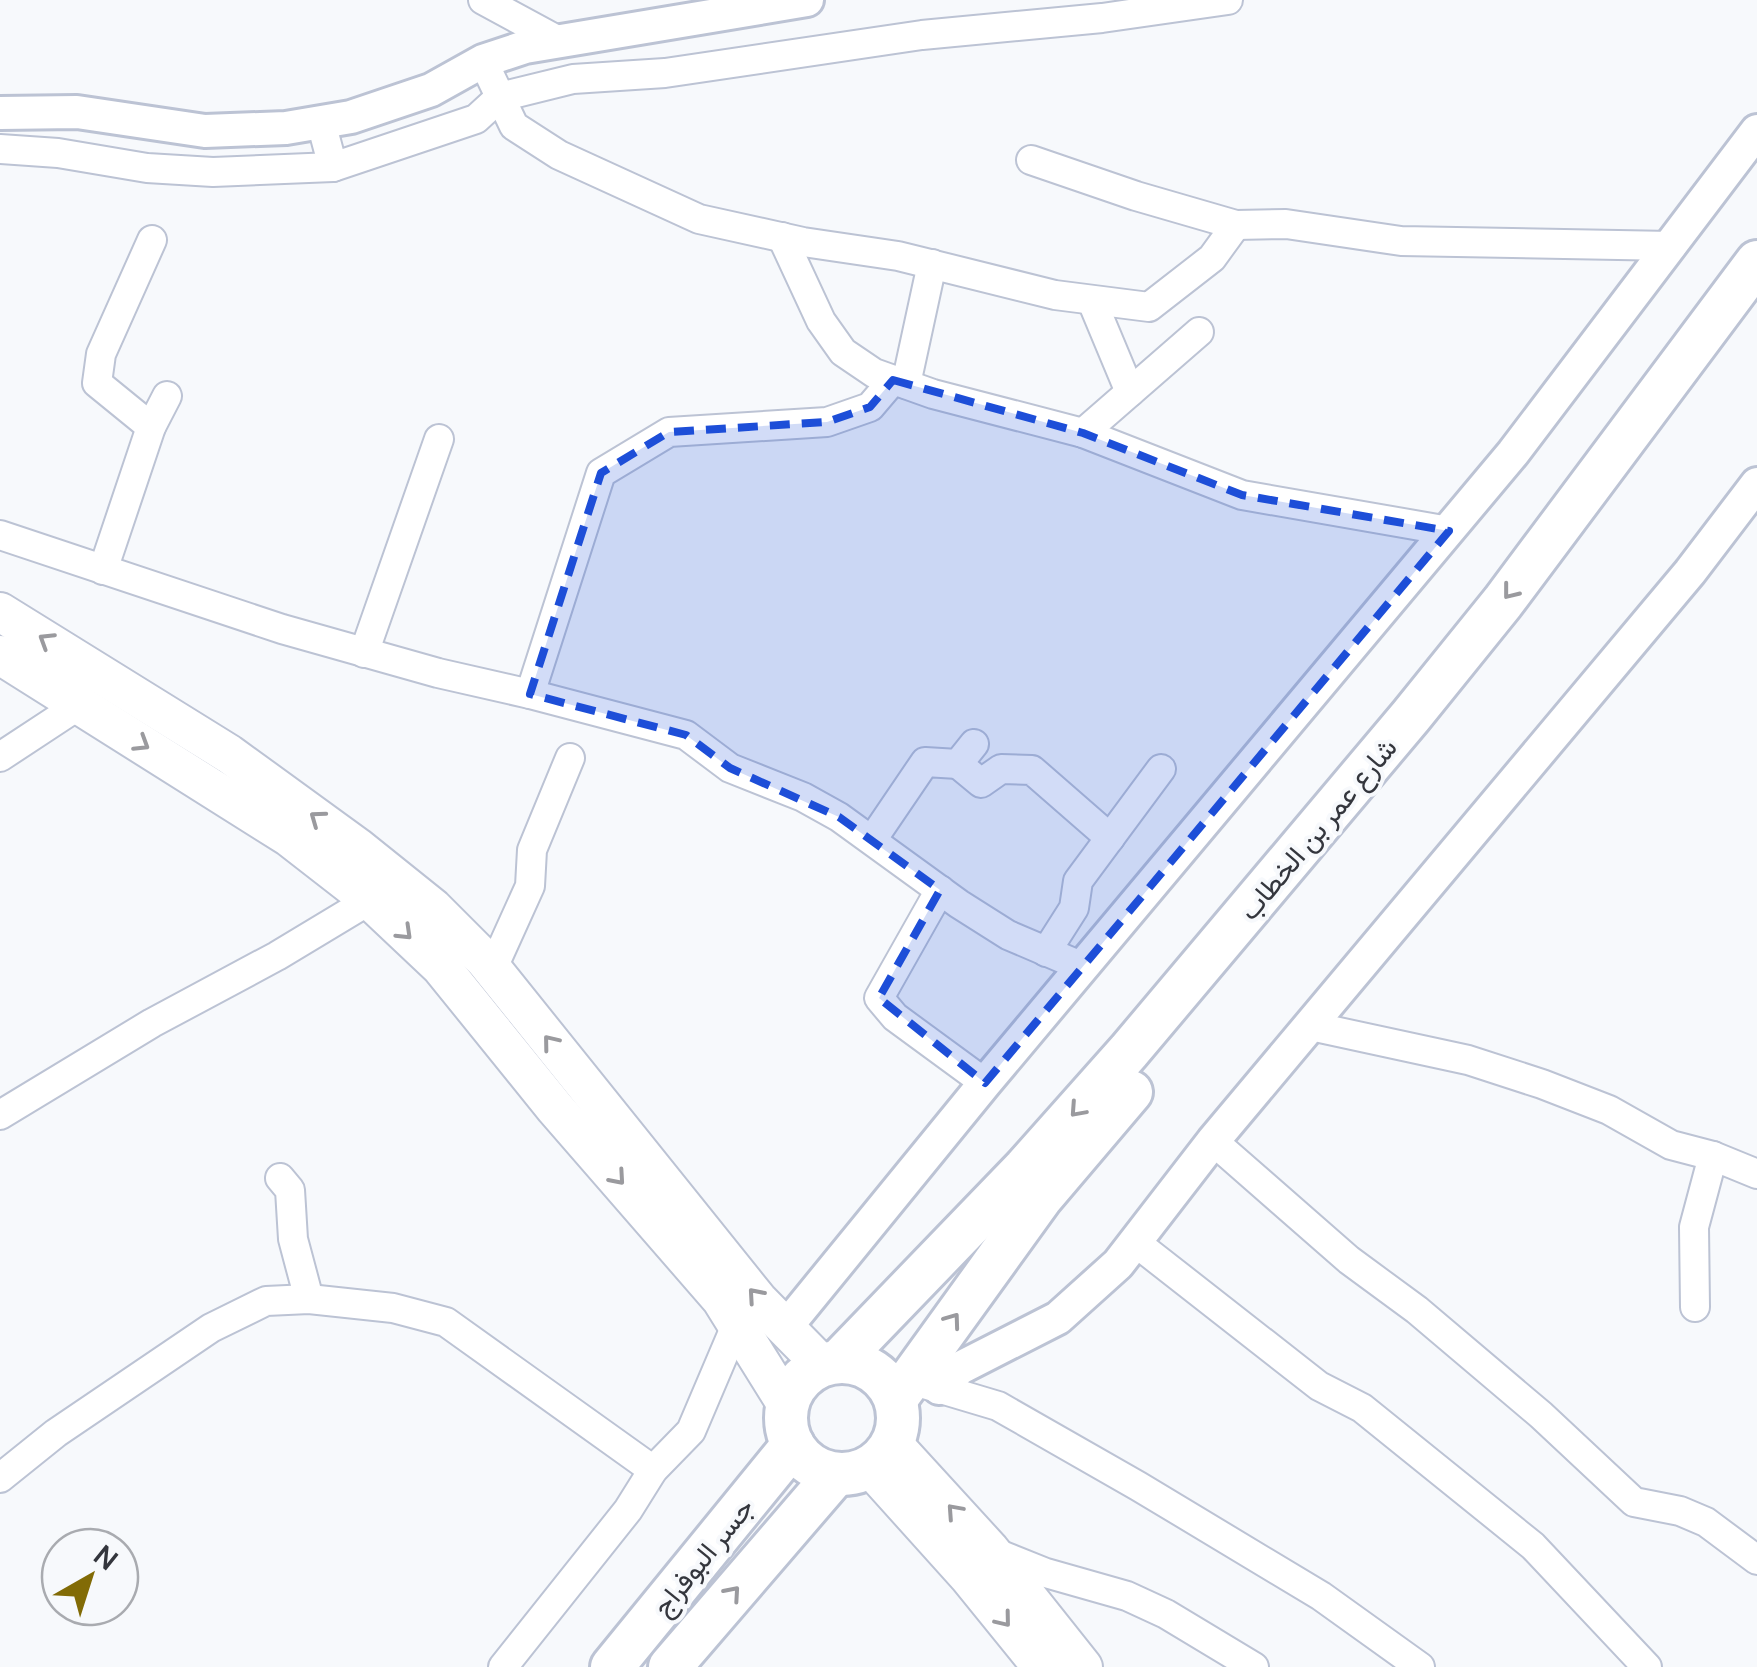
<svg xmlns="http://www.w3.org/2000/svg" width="1757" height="1667" viewBox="0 0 1757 1667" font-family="Manrope,Vazirmatn,sans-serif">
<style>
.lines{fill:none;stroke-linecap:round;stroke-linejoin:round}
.minor-casing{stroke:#bcc3d4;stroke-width:32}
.tertiary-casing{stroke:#bcc3d4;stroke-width:38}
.secondary-casing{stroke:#bcc3d4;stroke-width:42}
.primary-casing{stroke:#bcc3d4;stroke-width:48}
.minor{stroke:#fff;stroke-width:28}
.tertiary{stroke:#fff;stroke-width:32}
.secondary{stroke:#fff;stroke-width:38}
.primary{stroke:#fff;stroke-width:42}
.oneway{stroke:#9a9a9e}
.marked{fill:#1d4ed8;fill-opacity:0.2;stroke:#1d4ed8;stroke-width:8;stroke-dasharray:20 12;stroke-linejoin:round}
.labels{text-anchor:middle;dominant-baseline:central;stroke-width:8;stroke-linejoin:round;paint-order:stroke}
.street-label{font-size:28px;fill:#34363d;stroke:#f7f9fc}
</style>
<rect width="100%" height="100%" fill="#f7f9fc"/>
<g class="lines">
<!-- minor casing -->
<g class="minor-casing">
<g id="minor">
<polyline points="483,0 559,41"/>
<polyline points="483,61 514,126 559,155 699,219 803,242 898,256 1055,295 1149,307 1212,258 1236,225"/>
<polyline points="321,122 333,167"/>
<polyline points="0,149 58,153 147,168 213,172 333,167 476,119 500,97 573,79 665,73 922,35 1102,18 1228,0"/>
<polyline points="1031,160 1136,196 1236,225 1286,224 1401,241 1672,246"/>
<polyline points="782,237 821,321 843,352 874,373 933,394 1083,433 1242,495 1449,531"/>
<polyline points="1092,301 1130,392"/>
<polyline points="906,384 932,264"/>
<polyline points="151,427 97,383 101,354 152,240"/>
<polyline points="1083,433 1199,332"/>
<polyline points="0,535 282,629 438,673 530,694 686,735 730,768 803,797 839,817 959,904 1008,935 1083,967"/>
<polyline points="103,570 151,427 167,396"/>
<polyline points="364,653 439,439"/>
<polyline points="530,694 601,473 669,432 827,422 870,407 893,380"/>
<polyline points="0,757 79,705"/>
<polyline points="958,764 981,783 1001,769 1032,770 1110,838"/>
<polyline points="872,840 925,762 958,764 974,744"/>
<polyline points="940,890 879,998 895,1017 985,1083"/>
<polyline points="1046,952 1074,908 1078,881 1161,769"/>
<polyline points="492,970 530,886 532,850 570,758"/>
<polyline points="1311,1026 1468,1060 1542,1084 1609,1110 1671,1145 1713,1156 1757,1174"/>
<polyline points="0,1115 152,1023 277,956 370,900"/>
<polyline points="1213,1141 1349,1260 1417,1310 1541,1415 1634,1502 1680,1511 1706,1522 1757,1560"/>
<polyline points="280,1178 290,1190 293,1239 309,1299"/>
<polyline points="1135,1242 1319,1386 1362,1408 1533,1546 1647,1667"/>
<polyline points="1695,1307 1694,1227 1713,1156"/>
<polyline points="921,1383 998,1406 1138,1486 1321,1596 1420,1667"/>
<polyline points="0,1478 56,1433 211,1328 266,1301 309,1299 393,1308 446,1322 653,1470"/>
<polyline points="991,1551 1046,1573 1127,1596 1166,1614 1254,1667"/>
<polyline points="503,1667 628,1510 653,1470 691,1431 737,1323"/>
</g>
</g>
<!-- tertiary casing -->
<g class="tertiary-casing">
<g id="tertiary">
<polyline points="0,113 77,112 205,131 286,128 351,117 431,90 483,61 525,47 807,0"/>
<polyline points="786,1327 985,1083 1513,453 1757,131"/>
<polyline points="939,1388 960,1368 1058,1318 1118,1264 1213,1141 1690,572 1757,484"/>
</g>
</g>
<!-- secondary casing -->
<g class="secondary-casing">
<g id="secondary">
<polyline points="0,612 229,754 357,847 433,908 485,960 758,1300 822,1365"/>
<polyline points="0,655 289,837 370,900 441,967 555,1108 721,1299 787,1405"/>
<polyline points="893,1444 990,1550 1083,1667"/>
<polyline points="870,1467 969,1577 1042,1667"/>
</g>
</g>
<!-- primary casing -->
<g class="primary-casing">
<g id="primary">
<circle cx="842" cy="1418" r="56"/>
<polyline points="838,1362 1025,1168 1129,1051 1411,716 1503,602 1757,262"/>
<polyline points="896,1399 1041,1198 1131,1092"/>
<polyline points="612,1667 793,1445"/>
<polyline points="670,1667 836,1474"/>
</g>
</g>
<!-- minor -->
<use href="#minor" class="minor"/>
<!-- tertiary -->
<use href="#tertiary" class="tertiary"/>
<!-- secondary -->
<use href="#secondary" class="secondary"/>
<!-- primary -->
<use href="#primary" class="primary"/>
</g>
<!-- one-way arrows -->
<defs><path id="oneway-chevron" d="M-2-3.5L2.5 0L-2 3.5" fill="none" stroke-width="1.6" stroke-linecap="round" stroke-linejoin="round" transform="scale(2.5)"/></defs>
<g class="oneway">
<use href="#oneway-chevron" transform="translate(1510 592) rotate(128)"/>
<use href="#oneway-chevron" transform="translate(46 640) rotate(-148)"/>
<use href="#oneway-chevron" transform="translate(142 744) rotate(32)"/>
<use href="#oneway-chevron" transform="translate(317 818) rotate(-144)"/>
<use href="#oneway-chevron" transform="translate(405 933) rotate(44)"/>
<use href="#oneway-chevron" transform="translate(550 1042) rotate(-129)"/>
<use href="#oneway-chevron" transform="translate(1077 1110) rotate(132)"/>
<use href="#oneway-chevron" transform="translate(618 1178) rotate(49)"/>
<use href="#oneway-chevron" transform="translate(755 1295) rotate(-131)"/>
<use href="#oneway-chevron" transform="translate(953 1320) rotate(-54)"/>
<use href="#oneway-chevron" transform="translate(954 1511) rotate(-132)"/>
<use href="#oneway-chevron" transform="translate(733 1593) rotate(-49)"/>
<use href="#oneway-chevron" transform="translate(1004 1620) rotate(51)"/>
</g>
<!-- marked area -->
<path class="marked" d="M 893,380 L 1083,433 L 1242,495 L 1449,531 L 985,1083 L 879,998 L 940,890 L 839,817 L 730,768 L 686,735 L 530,694 L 601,473 L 669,432 L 827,422 L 870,407 Z"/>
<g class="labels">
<!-- street labels -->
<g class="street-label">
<text transform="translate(1317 828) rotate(-50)">شارع عمر بن الخطاب</text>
<text transform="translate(702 1556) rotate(-51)">جسر البوفراج</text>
</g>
</g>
<!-- north arrow -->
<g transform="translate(90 1577) rotate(39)"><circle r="48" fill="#f7f9fc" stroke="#a9abb0" stroke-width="2.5"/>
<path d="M0-8L18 38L0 25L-18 38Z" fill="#826b06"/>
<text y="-15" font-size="28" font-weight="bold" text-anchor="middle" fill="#34363d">N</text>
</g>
</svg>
